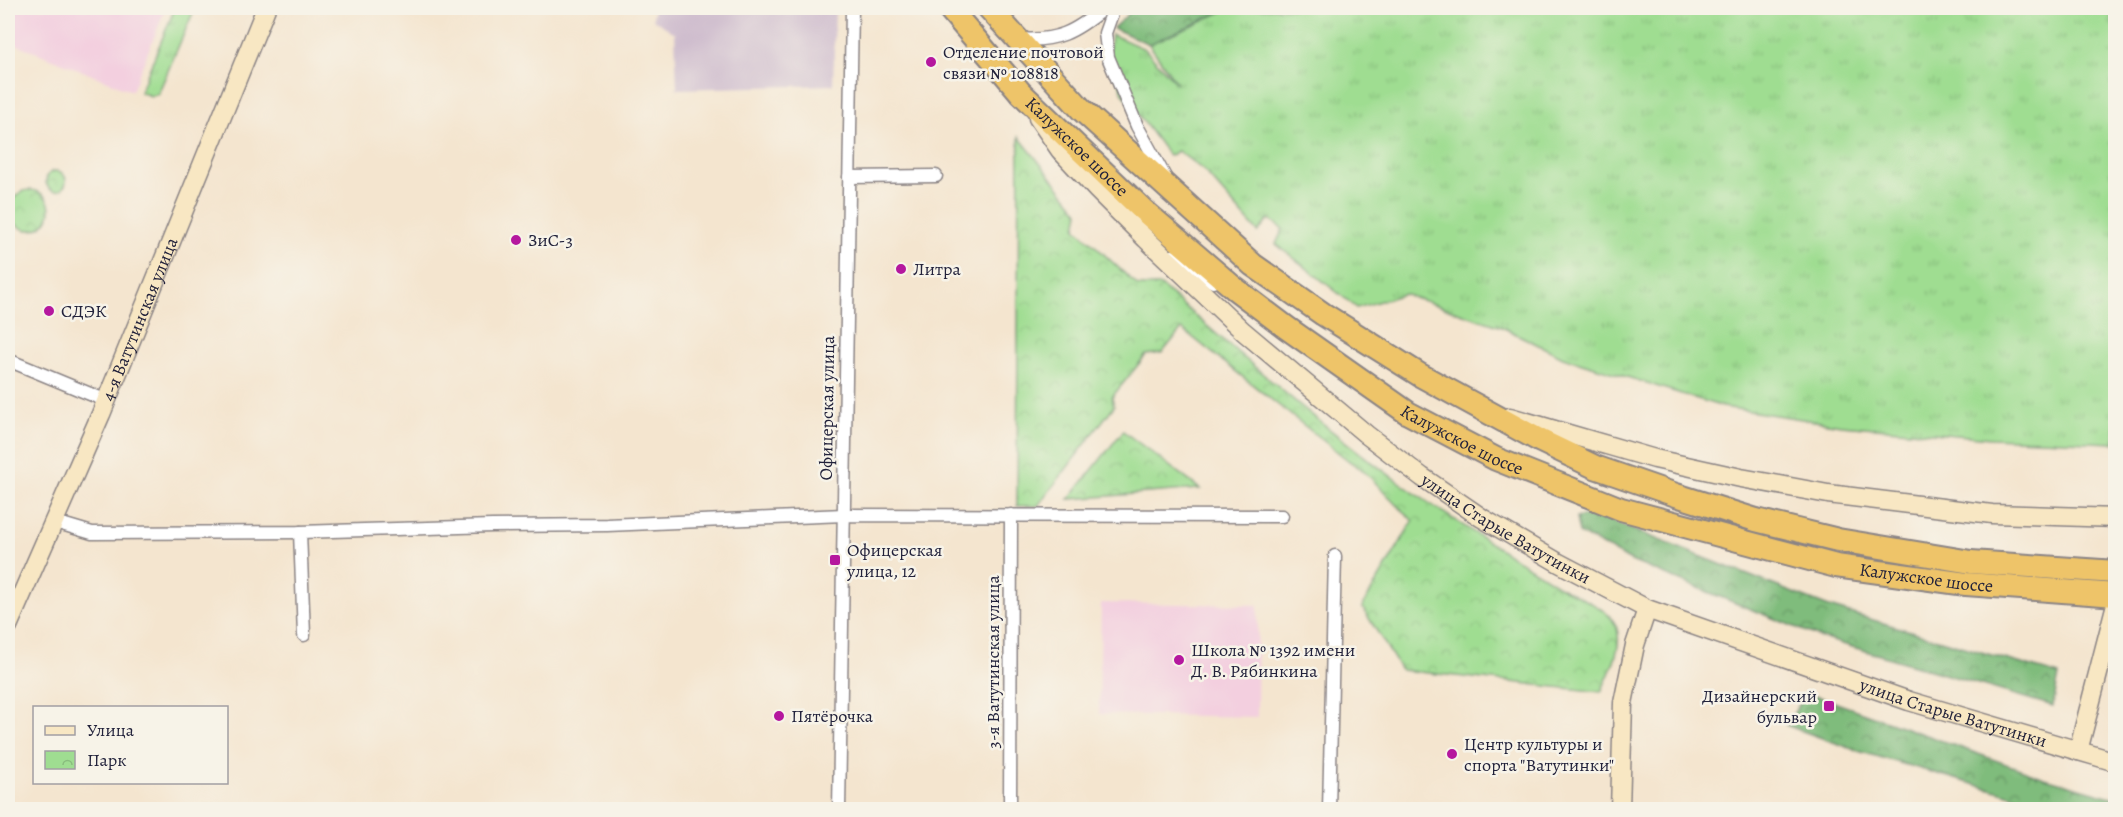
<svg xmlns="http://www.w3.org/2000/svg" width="2123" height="817" viewBox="0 0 2123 817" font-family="Alegreya,serif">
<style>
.built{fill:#f3cfdf}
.industrial{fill:#cfbdce}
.grass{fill:url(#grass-tufts);stroke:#608066;stroke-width:1.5}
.forest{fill:url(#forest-crowns);stroke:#506f5b;stroke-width:1.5}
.park{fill:url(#park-crowns);stroke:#608066;stroke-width:1.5}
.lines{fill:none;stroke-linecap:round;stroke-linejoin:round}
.street-casing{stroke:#8b8485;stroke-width:15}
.secondary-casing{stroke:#8b8485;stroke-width:21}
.highway-casing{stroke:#8b8485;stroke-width:26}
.street{stroke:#fff;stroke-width:12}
.secondary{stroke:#f8e7c3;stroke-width:18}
.highway{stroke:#eec469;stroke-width:22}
.poi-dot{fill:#b5179e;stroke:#f7f3e8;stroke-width:2}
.labels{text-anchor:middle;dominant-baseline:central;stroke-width:5;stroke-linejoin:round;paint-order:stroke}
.poi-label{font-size:18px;fill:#22223b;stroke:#f7f3e8;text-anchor:start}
.street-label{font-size:18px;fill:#22223b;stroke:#f7f3e8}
</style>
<defs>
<pattern id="grass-tufts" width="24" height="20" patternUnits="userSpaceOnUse" patternTransform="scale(1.5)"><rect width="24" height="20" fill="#9fdd91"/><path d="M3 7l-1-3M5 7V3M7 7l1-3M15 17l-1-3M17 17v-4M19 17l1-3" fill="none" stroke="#89bd7e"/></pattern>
<pattern id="forest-crowns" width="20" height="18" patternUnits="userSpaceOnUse" patternTransform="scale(1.5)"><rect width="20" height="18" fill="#7fbc7b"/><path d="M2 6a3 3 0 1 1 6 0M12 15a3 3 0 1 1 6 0" fill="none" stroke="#689866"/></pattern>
<pattern id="park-crowns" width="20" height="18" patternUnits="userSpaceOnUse" patternTransform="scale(1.5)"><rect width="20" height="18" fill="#9fdd91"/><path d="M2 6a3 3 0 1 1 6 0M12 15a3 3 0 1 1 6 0" fill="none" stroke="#89bd7e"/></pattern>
</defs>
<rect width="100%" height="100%" fill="#f7f3e8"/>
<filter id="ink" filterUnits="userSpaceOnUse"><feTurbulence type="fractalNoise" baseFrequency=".0167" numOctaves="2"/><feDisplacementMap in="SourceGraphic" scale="12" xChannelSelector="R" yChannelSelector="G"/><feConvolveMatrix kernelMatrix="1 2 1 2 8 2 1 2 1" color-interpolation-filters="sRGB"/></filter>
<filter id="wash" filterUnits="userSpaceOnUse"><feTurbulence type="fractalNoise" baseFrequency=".008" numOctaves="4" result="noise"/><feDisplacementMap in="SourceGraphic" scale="24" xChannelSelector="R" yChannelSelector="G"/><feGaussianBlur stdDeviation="1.35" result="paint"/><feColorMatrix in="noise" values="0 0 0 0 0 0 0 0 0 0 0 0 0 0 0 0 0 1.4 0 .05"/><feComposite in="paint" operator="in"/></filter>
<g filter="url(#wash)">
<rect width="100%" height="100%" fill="#f4e5cf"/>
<!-- built -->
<g class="built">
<polygon points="8,8 166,8 132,91 8,41"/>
<polygon points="1101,603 1258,605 1257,717 1099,714"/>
</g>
<!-- industrial -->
<polygon class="industrial" points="654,8 835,8 833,85 677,89 675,33 653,19"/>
<!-- grass -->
<g class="grass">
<polygon points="175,8 195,8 158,94 151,96 140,92"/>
<polygon points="1230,8 2115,8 2112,17 2116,38 2115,443 1991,438 1841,425 1723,407 1563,357 1502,327 1404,294 1357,308 1276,244 1283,229 1269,219 1258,232 1203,170 1178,151 1169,156 1123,94 1109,52 1111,34 1145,49 1177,84 1149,44"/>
</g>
<!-- forest -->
<g class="forest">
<polygon points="1135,8 1230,8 1149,44 1113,28"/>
<polygon points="1593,514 1829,607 2059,675 2053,706 1822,638 1631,561 1579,533 1576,518"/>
<polygon points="1817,696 2045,778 2115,798 2115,809 2060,809 1858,751 1786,725 1803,699"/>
</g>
<!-- park -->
<g class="park">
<path d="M 1019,137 L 1079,212 L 1076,228 L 1138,286 L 1161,286 C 1239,353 1315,422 1399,482 C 1450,519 1505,552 1559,586 C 1573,595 1603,606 1612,619 C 1628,640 1610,671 1601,692 L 1401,670 L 1362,607 L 1413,521 L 1363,470 L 1349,461 L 1182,329 L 1162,353 L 1146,355 L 1112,397 L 1114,406 L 1038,506 L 1017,506 Z"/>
<circle cx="56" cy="181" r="10"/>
<circle cx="30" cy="210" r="20"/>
<polygon points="1123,431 1200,489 1069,499"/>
</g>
</g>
<g filter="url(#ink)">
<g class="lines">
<!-- street casing -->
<g class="street-casing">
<g id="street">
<polyline points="1114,8 1105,33 1108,57 1137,126 1165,177"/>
<path d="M 1019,39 C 1057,42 1075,32 1104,8"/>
<polyline points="849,177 936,176"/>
<polyline points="1172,256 1213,282"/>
<polyline points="8,360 107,401"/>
<polyline points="55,522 92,533 300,532 492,526 607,525 844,515 1282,516"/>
<polyline points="300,532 304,635"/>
<polyline points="839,810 852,8"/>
<polyline points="1010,810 1011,515"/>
<polyline points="1329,810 1335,556"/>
</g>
</g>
<!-- secondary casing -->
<g class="secondary-casing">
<g id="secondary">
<path id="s1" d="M 1038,118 L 1060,150 L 1097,190 L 1146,239 L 1243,331 L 1367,435 L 1422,477 L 1482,518 L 1559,563 L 1647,609 L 1909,701 L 2116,762"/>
<polyline points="1510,417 1655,459 1741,478 1828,494 1992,514 2116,518"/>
<path id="s2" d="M 8,626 L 101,414 L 266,8"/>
<polyline points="2078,751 2116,604"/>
<polyline points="1620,810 1623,703 1635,645 1647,609"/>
</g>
</g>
<!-- highway casing -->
<g class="highway-casing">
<g id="highway">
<path id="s3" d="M 949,8 L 1021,93 L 1142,209 L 1234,288 L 1287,328 L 1408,413 L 1496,459 L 1621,509 L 1836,566 L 1966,584 L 2116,595"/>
<polyline points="989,8 1082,110 1253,265 1323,314 1420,375 1541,441 1595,467 1676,495 1756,520 1838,540 1971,562 2116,572"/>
</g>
</g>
<!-- street -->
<use href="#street" class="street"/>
<!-- secondary -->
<use href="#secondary" class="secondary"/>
<!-- highway -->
<use href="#highway" class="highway"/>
</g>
</g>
<!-- markers -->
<g class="poi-dot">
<circle cx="931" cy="62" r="6"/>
<circle cx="516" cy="240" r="6"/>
<circle cx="901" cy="269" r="6"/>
<circle cx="49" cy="311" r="6"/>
<rect x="829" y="554" width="12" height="12" rx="3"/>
<circle cx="1179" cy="660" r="6"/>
<rect x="1823" y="700" width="12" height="12" rx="3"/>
<circle cx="779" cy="716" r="6"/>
<circle cx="1452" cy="754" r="6"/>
</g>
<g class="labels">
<!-- poi labels -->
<g class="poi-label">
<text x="943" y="52">Отделение почтовой<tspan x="943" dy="21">связи № 108818</tspan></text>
<text x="528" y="240">ЗиС-3</text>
<text x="913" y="269">Литра</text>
<text x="61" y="311">СДЭК</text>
<text x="847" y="550">Офицерская<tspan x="847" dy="21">улица, 12</tspan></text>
<text x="1191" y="650">Школа № 1392 имени<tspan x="1191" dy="21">Д. В. Рябинкина</tspan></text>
<text x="1817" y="696" text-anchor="end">Дизайнерский<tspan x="1817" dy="21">бульвар</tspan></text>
<text x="791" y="716">Пятёрочка</text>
<text x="1464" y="744">Центр культуры и<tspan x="1464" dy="21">спорта "Ватутинки"</tspan></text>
</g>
<!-- street labels -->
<g class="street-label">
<text stroke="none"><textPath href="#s3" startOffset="189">Калужское шоссе</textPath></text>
<text stroke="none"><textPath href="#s2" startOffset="334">4-я Ватутинская улица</textPath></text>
<text transform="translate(827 408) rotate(-89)">Офицерская улица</text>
<text stroke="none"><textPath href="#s3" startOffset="675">Калужское шоссе</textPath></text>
<text stroke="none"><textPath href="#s1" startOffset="626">улица Старые Ватутинки</textPath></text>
<text stroke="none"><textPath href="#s3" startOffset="1162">Калужское шоссе</textPath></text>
<text transform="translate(993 662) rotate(-90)">3-я Ватутинская улица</text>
<text stroke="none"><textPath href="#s1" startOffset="1112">улица Старые Ватутинки</textPath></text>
</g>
</g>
<!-- margin -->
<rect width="2123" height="817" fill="none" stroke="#f7f3e8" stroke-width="30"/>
<!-- legend -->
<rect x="33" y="706" width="195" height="78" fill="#f7f3e8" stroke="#a29fa3" stroke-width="1.5"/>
<rect x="45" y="726" width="30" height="9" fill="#f8e7c3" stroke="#a29fa3" stroke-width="1.5"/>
<text x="87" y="736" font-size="18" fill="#22223b">Улица</text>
<rect x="45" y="751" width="30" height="18" fill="url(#park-crowns)" stroke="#a29fa3" stroke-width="1.5"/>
<text x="87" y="766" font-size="18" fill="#22223b">Парк</text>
</svg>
